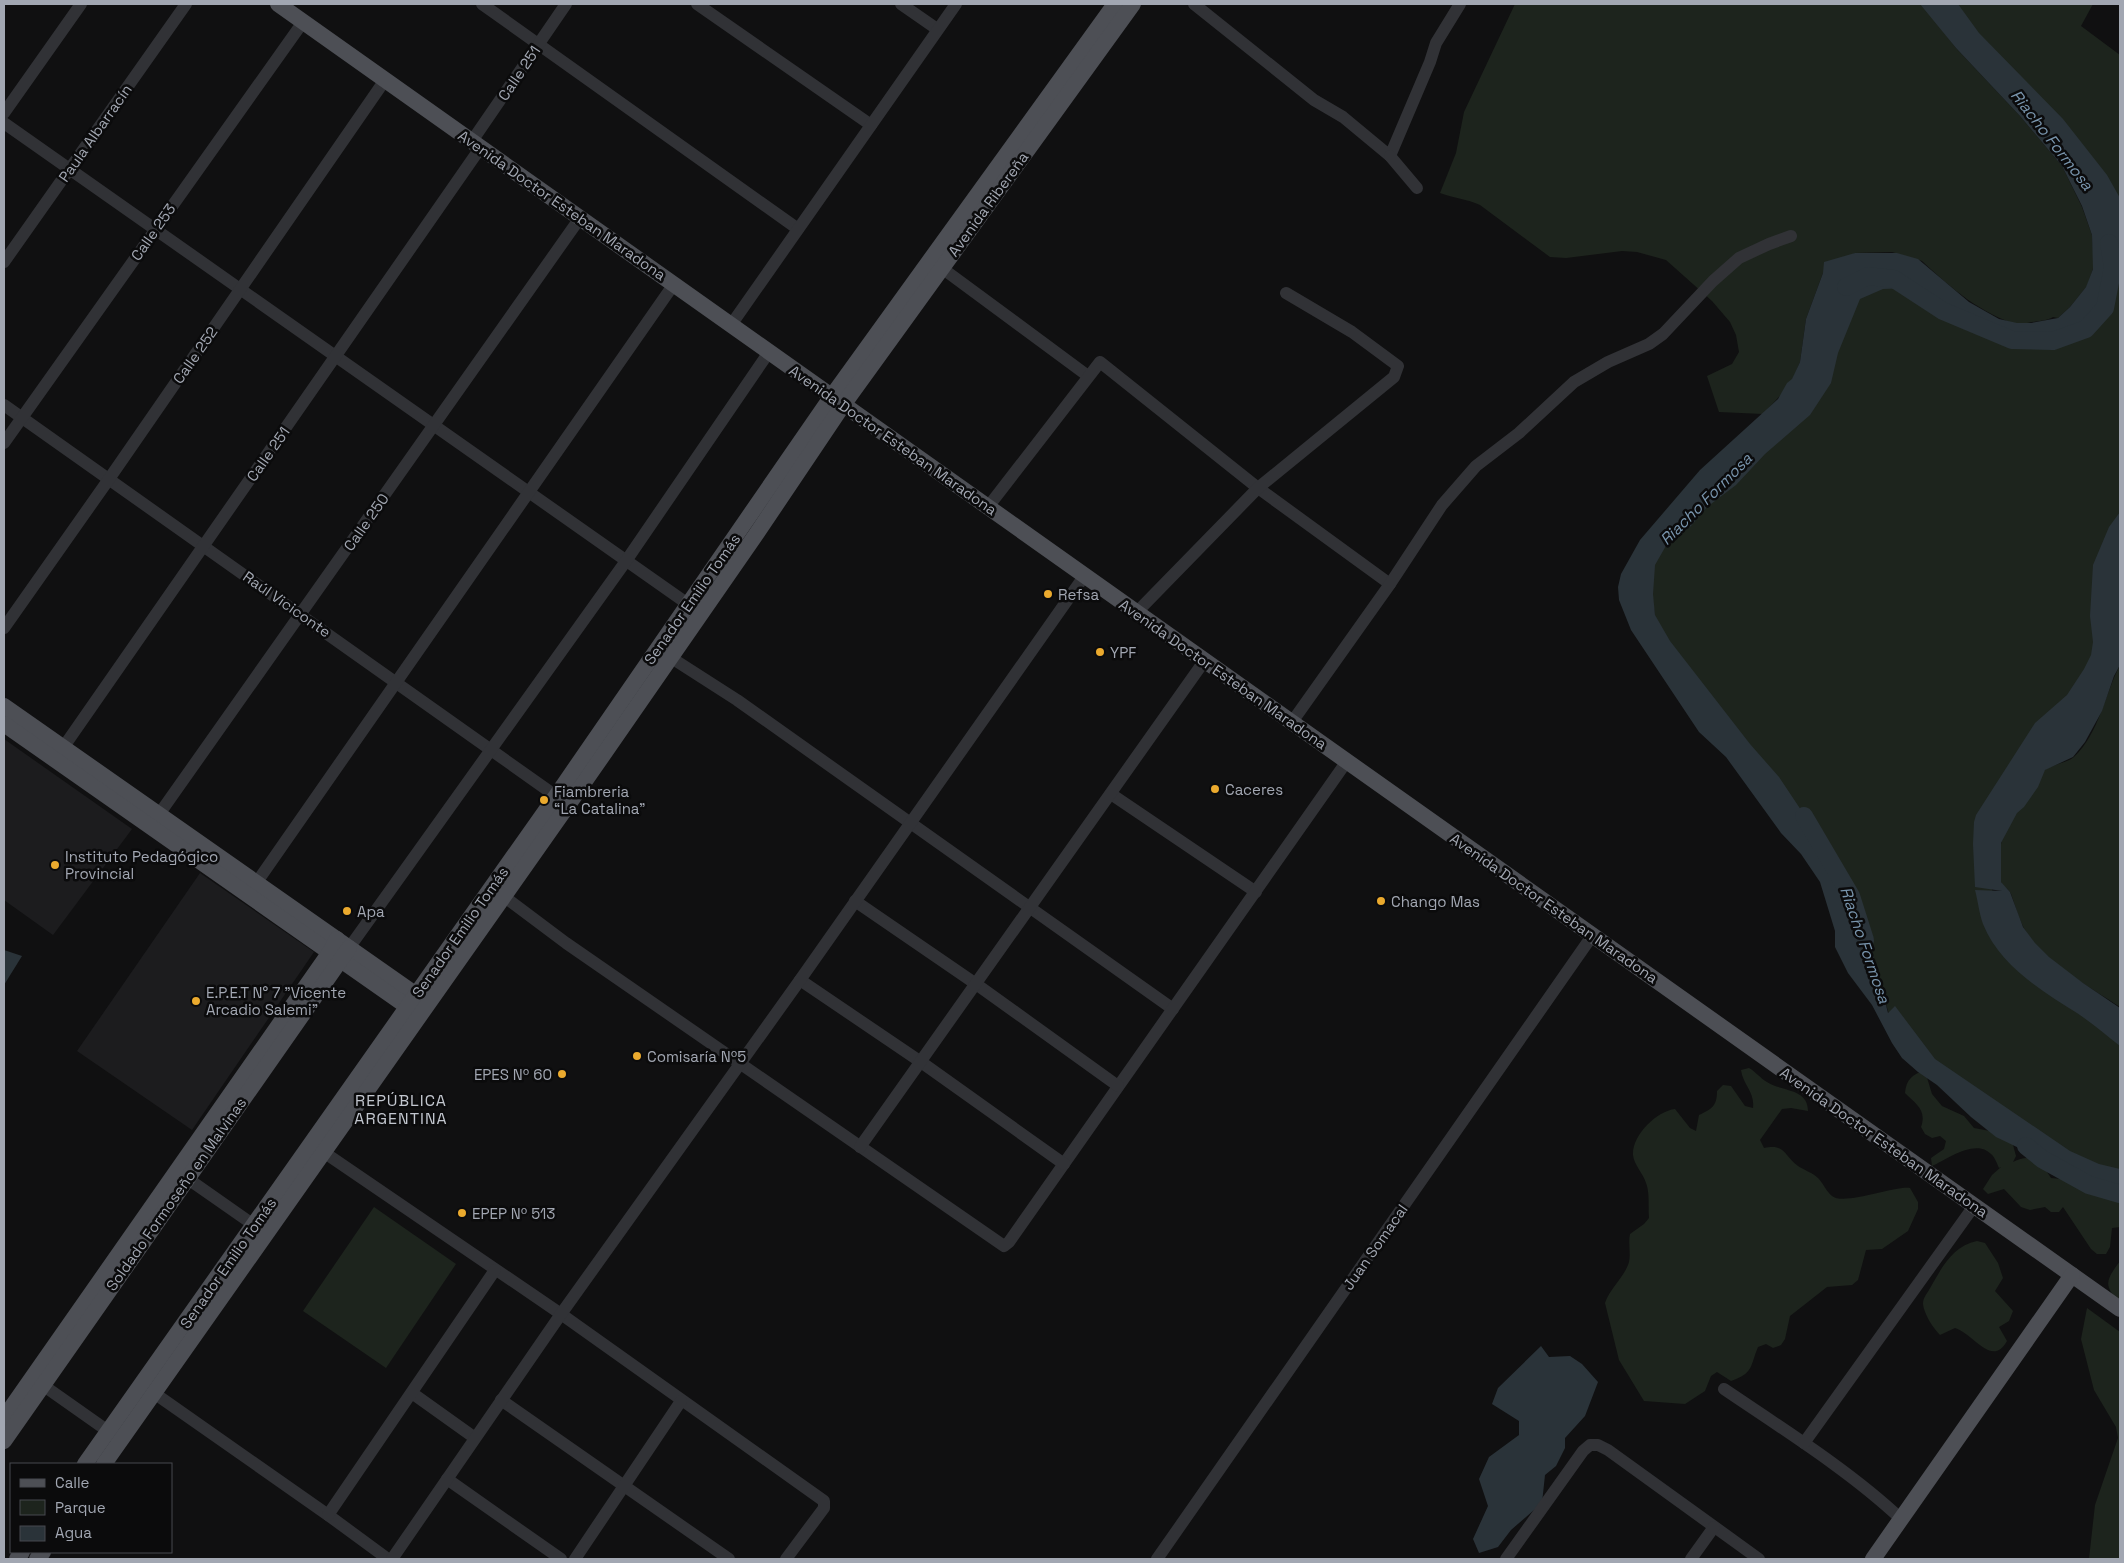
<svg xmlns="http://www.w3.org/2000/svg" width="2124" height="1563" viewBox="0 0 2124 1563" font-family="'Space Grotesk',sans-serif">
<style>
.built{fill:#1c1c1e}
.green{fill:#1d241d}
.water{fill:#2a3339}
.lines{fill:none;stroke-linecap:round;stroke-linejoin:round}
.river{stroke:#2a3339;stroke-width:18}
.minor{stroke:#313236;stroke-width:12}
.major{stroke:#4d4f55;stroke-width:16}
.poi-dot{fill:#ebaa2e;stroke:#0b0b0c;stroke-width:2}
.labels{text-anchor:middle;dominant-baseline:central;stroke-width:5;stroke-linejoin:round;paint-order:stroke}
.street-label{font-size:15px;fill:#a2a7b2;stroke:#0b0b0c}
.poi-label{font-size:15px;fill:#a2a7b2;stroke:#0b0b0c;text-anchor:start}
.water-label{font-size:16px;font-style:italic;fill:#7995ad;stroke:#0b0b0c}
.neighbourhood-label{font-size:16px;letter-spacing:1px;fill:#c2c6ce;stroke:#0b0b0c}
</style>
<rect width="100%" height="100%" fill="#101011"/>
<!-- built -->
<g class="built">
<polygon points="4,739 132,829 53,935 4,900"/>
<polygon points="200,873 314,952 192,1130 77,1051"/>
</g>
<!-- green -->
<g class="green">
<path d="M 1515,4 L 1922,4 L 1956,48 L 2020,116 L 2062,166 L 2082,207 L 2092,235 L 2094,266 L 2087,286 L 2070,307 L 2058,318 L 2053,317 C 2043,323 2029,320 2020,326 C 1980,313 1952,289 1922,261 L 1892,252 L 1855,253 L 1823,273 L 1806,319 L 1800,362 L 1790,385 L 1763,414 L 1719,412 L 1707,376 L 1732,364 L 1739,352 L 1736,335 L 1730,322 L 1712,301 L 1666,260 L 1637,252 L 1622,251 L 1566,258 L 1550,257 L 1480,205 C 1467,199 1454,198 1440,193 L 1456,153 L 1464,112 Z"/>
<path d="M 1941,4 L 2093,4 L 2081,26 L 2120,55 L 2120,554 L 2115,627 L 2014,789 L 1987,874 L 1996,902 L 2007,927 L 2120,1025 L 2120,1227 L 2112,1228 L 2110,1247 L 2106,1254 L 2097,1254 L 2091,1249 L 2063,1207 L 2059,1212 L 2051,1212 L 2045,1207 L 2030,1210 L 2021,1207 L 2004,1189 L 1988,1194 L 1983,1189 L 1992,1175 L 2001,1167 L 1999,1168 C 1997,1164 1995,1157 1991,1154 C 1976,1138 1947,1159 1932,1166 L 1931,1158 L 1944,1149 L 1946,1141 L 1940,1136 L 1932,1138 L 1925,1134 L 1921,1127 C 1927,1110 1916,1104 1905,1093 C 1906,1080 1913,1073 1925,1071 L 1932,1094 L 1942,1106 L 1964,1116 L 1974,1128 L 1990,1131 L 2012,1141 L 2016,1156 L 2013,1162 C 2032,1152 2041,1162 2051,1178 L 2082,1181 L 1949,1081 L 1889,1014 L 1851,896 L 1809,821 L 1658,639 L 1648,562 L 1758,448 L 1826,315 L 1894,279 L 1943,311 L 2012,340 L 2072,340 L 2084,337 L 2104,212 Z"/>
<path d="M 2120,665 L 2120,1007 C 2092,989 2045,962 2027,933 C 2019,921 2016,907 2011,894 C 2009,889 2003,887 2001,882 C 1999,876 1999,850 2001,844 C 2002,839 2005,836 2006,830 C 2013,819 2038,775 2046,769 C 2054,764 2067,763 2074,757 C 2099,734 2105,693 2120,665 Z"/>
<path d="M 1749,1068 C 1756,1072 1760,1078 1767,1082 C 1782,1092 1808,1088 1808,1111 L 1791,1108 L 1782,1109 L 1760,1140 L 1764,1148 C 1785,1143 1784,1156 1798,1166 C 1804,1170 1813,1173 1818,1178 C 1823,1183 1826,1191 1832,1196 C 1844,1206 1893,1186 1910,1188 L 1918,1202 L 1918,1209 L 1908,1231 L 1882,1249 L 1866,1250 L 1858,1280 L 1852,1285 L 1827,1287 L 1790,1316 L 1785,1339 L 1781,1345 L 1773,1348 L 1766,1344 L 1758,1347 C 1750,1366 1754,1373 1731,1381 L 1717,1372 L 1711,1376 L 1705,1391 L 1685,1404 L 1644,1401 L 1619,1360 L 1605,1303 C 1610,1288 1624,1278 1629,1262 C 1631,1253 1628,1243 1630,1234 L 1644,1224 L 1649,1218 C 1648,1207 1650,1193 1646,1183 C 1643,1173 1634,1165 1633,1155 C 1632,1135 1657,1111 1675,1109 L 1690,1128 L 1696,1131 L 1699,1115 C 1712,1109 1717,1106 1717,1091 L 1723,1085 L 1731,1086 L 1745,1106 L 1753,1108 C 1755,1092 1743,1085 1741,1070 Z"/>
<polygon points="374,1207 456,1264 386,1368 303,1311"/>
<path d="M 1977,1241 L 1985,1243 L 1998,1263 L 2003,1278 L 1995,1291 L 2013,1311 L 2009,1321 L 1999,1327 L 2007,1341 C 1992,1368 1974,1334 1955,1328 L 1940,1335 C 1933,1328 1924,1314 1923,1304 C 1923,1298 1926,1295 1929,1290 C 1941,1269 1952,1246 1977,1241 Z"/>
<path d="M 2120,1261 L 2120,1302 C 2101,1285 2108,1278 2120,1261 Z"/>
<polygon points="2087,1308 2120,1332 2120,1559 2089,1559 2095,1505 2118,1438 2116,1427 2094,1390 2081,1339"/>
</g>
<!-- water -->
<g class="water">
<polygon points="1920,4 1958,4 1979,33 2063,119 2107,175 2120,198 2120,257 2113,267 2105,308 2096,326 2084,337 2072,340 2012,340 1938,309 1906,288 1883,289 1860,299 1838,353 1831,383 1810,415 1765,454 1736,485 1707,507 1691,526 1667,544 1655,565 1653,594 1655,615 1670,641 1750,744 1779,777 1813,828 1839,873 1868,935 1888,1013 1895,1006 1935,1059 2070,1151 2099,1164 2120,1169 2120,1199 2089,1185 2042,1159 1996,1137 1971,1117 1937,1085 1918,1072 1902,1058 1892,1043 1872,1005 1848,973 1835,947 1835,931 1820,882 1801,854 1781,833 1726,757 1699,732 1631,630 1619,600 1618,587 1621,574 1640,540 1700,470 1778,399 1787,383 1792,379 1800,362 1806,319 1823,273 1824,262 1855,253 1897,253 1918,259 1969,302 1999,319 2017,323 2031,323 2058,318 2070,307 2086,287 2093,269 2092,235 2082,206 2062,166 2020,116 1956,48"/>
<path d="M 2120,512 L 2120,665 L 2114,676 L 2102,711 L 2085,742 L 2073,757 L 2045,770 L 2038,787 L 2024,807 L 2017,813 L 2001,843 L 2001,882 L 2010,892 L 2023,927 L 2035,943 L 2049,957 L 2083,983 L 2120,1008 L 2120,1046 C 2106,1035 2092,1023 2077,1013 C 2041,990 2000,966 1983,924 C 1979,913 1978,901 1975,890 L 2002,891 L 1975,887 L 1973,844 L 1974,822 L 1976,815 L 2035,723 L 2067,695 L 2084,669 L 2091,655 L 2093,642 L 2090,616 L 2093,565 L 2109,527 Z"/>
<polygon points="4,950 22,956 4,985"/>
<polygon points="1541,1346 1549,1357 1570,1356 1582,1364 1598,1382 1585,1416 1565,1438 1565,1448 1556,1466 1545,1475 1542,1503 1511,1530 1498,1547 1479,1553 1473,1539 1488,1506 1479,1479 1489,1457 1519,1435 1519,1421 1492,1404 1498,1388"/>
</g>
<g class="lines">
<!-- river -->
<g class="river">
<polyline points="1846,287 1868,276 1894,279 1943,311 2012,340 2053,341 2086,329 2105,308 2113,267 2109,243"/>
<polyline points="1804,816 1851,896 1865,940"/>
<polyline points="2026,1146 2042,1159 2089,1185 2120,1194"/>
</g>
<!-- minor -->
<g class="minor">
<polyline points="482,4 798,229"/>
<polyline points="697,4 871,125"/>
<polyline points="901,4 937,29"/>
<polyline points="1194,4 1314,100 1343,117 1390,156 1430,62 1436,43 1460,4"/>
<polyline points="4,113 81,4"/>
<polyline points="4,123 695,609"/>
<polyline points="472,141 566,4"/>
<polyline points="1390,156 1417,188"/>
<polyline points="4,262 186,4"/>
<polyline points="935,263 1088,376"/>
<polyline points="731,325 956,4"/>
<polyline points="4,405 563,801"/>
<polyline points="4,443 303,22"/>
<polyline points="988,507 1100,362 1258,488 1390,584"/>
<polyline points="1136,613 1258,488 1394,377 1398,366 1352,332 1286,293"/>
<polyline points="4,628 109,479 385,80"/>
<polyline points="670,657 737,700 1173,1009"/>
<polyline points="1292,722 1390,584 1442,505 1476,466 1519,433 1574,382 1608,362 1649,344 1663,334 1713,281 1739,258 1769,244 1791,236"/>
<polyline points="58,755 481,147"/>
<polyline points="1111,794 1256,892"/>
<polyline points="155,820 580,218"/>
<polyline points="252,889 674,284"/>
<polyline points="498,892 566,943 1004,1246 1009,1242 1347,761"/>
<polyline points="855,901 976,984 1118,1086"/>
<polyline points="349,948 626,561 769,352"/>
<polyline points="800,980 921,1062 1064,1164"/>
<polyline points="860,1147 1205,660"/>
<polyline points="325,1153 561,1314 824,1501 824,1508 786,1559"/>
<polyline points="181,1174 261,1230"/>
<polyline points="37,1381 115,1436"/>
<path d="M 1724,1389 C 1783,1429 1850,1471 1901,1519"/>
<polyline points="154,1393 328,1515 388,1559"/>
<polyline points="412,1393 475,1438"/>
<polyline points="501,1400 729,1559"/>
<polyline points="1804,1443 1974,1206"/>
<polyline points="447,1479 561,1559"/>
<polyline points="328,1515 495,1270"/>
<polyline points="392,1559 561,1314 800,980 1085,575"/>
<polyline points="575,1559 681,1401"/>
<polyline points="1157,1559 1592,936"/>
<polyline points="1506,1559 1583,1451 1590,1445 1598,1445 1608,1450 1759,1559"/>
<polyline points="1691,1559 1714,1527"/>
</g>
<!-- major -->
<g class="major">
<polyline points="278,4 2120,1309"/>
<polyline points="4,706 425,1001"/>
<polyline points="4,724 415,1012"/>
<polyline points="4,1418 330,952 337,939"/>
<polyline points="4,1441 349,948"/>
<polyline points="85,1464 556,796 832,396 1115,4"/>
<polyline points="104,1464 585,781 757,533 843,405 1133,4"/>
<polyline points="17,1559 22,1552"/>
<polyline points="37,1559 43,1552"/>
<polyline points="1873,1559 2072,1275"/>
</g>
</g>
<!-- markers -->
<g class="poi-dot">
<circle cx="1048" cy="594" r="5"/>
<circle cx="1100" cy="652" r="5"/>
<circle cx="1215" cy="789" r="5"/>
<circle cx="544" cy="800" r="5"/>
<circle cx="55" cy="865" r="5"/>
<circle cx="1381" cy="901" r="5"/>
<circle cx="347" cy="911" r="5"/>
<circle cx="196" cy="1001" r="5"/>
<circle cx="637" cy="1056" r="5"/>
<circle cx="562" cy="1074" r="5"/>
<circle cx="462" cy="1213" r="5"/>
</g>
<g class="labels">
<!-- street labels -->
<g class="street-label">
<text transform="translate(519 73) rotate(-56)">Calle 251</text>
<text transform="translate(95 133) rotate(-55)">Paula Albarracín</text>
<text transform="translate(988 204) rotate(-54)">Avenida Ribereña</text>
<text transform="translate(562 205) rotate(35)">Avenida Doctor Esteban Maradona</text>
<text transform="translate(153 232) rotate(-55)">Calle 253</text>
<text transform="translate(195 355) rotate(-55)">Calle 252</text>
<text transform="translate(893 440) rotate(35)">Avenida Doctor Esteban Maradona</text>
<text transform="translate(268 454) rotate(-55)">Calle 251</text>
<text transform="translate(366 522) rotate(-55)">Calle 250</text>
<text transform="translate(692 599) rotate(-55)">Senador Emilio Tomás</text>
<text transform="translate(287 604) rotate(35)">Raúl Viciconte</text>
<text transform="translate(1223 674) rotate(35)">Avenida Doctor Esteban Maradona</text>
<text transform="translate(1554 908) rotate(35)">Avenida Doctor Esteban Maradona</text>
<text transform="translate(460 932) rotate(-55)">Senador Emilio Tomás</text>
<text transform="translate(1884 1142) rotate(35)">Avenida Doctor Esteban Maradona</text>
<text transform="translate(176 1194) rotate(-55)">Soldado Formoseño en Malvinas</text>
<text transform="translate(1375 1247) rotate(-55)">Juan Somacal</text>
<text transform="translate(228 1263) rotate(-55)">Senador Emilio Tomás</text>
</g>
<!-- poi labels -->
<g class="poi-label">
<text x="1058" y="594">Refsa</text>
<text x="1110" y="652">YPF</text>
<text x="1225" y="789">Caceres</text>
<text x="554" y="791">Fiambreria<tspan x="554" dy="17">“La Catalina”</tspan></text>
<text x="65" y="856">Instituto Pedagógico<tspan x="65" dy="17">Provincial</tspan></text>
<text x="1391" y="901">Chango Mas</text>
<text x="357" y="911">Apa</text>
<text x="206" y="992">E.P.E.T N° 7 "Vicente<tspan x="206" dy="17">Arcadio Salemi"</tspan></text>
<text x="647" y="1056">Comisaría Nº5</text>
<text x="552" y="1074" text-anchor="end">EPES Nº 60</text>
<text x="472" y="1213">EPEP Nº 513</text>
</g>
<!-- water labels -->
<g class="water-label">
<text transform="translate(2052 140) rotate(52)">Riacho Formosa</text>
<text transform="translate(1706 499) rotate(-45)">Riacho Formosa</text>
<text transform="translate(1865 945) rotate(71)">Riacho Formosa</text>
</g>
<!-- neighbourhood labels -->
<g class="neighbourhood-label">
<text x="401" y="1100">REPÚBLICA<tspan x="401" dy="18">ARGENTINA</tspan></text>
</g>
</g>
<!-- border -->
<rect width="2124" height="1563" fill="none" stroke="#a2a7b2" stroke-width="10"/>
<!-- legend -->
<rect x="10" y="1463" width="162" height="90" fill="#0b0b0c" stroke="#47494e"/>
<rect x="20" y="1479" width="25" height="8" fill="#4d4f55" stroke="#47494e"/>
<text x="55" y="1488" font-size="15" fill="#a2a7b2">Calle</text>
<rect x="20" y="1500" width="25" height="15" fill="#1d241d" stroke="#47494e"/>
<text x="55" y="1513" font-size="15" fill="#a2a7b2">Parque</text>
<rect x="20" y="1526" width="25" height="15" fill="#2a3339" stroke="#47494e"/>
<text x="55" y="1538" font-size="15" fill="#a2a7b2">Agua</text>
</svg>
